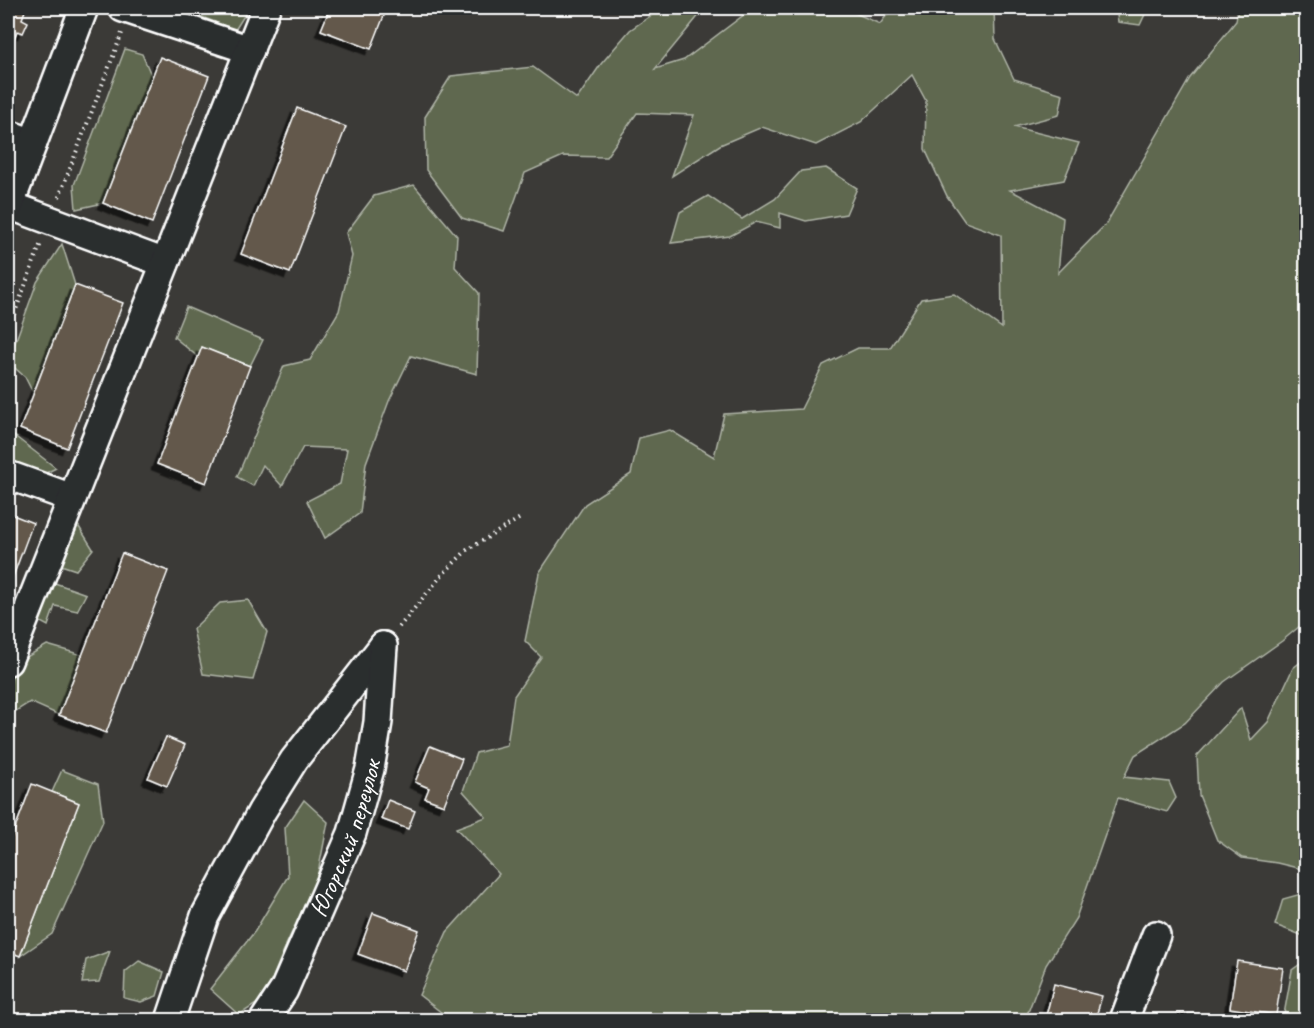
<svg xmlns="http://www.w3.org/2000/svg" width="1314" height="1028" viewBox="0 0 1314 1028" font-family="Caveat,sans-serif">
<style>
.green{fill:#5f684f;stroke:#afb4a7;stroke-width:1.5}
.building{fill:#63594b;stroke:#fff;stroke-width:1.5;filter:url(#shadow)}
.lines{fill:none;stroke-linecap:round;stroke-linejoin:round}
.minor-casing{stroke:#fff;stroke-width:32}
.path{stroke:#fff;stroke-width:4;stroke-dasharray:1.5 4.5;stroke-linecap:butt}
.minor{stroke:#2a2d2e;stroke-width:27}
.labels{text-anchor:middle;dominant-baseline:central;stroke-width:5;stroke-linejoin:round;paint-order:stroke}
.street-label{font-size:26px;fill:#fff;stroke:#2a2d2e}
</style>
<defs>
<filter id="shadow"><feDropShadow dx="-5.5" dy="5.5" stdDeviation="0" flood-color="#0009"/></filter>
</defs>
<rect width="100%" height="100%" fill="#3b3a37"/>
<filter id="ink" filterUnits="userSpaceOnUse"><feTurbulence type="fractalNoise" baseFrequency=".0167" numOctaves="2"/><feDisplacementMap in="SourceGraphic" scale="12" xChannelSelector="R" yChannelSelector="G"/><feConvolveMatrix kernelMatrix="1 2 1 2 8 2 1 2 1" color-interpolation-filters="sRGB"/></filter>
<g filter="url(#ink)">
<!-- green -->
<g class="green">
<polygon points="179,8 249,8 235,30"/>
<polygon points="662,8 705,8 655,69 684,60 753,8 844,8 880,24 892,8 994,8 995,39 1014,79 1063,94 1059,115 1014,127 1079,143 1064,180 1010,190 1063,218 1058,273 1106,224 1190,78 1236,21 1238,8 1306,8 1306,621 1282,641 1224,682 1185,723 1135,755 1124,777 1169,782 1176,798 1167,812 1118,798 1076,918 1046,965 1025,1020 425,1020 442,1013 419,995 447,932 499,874 456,828 486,817 463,791 476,753 507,745 514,696 541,657 525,641 539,573 585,504 631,474 639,438 670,430 714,457 724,414 801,409 823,365 858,348 890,348 921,299 954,294 1002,328 1001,235 965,222 947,196 925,149 926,101 912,75 861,122 816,145 762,127 720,145 672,176 694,115 637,113 606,157 563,156 525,173 504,231 462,218 426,170 425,117 451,76 533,67 577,99 601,64 630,30"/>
<polygon points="1116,8 1148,8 1140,25 1118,22"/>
<polygon points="125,49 142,54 152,77 103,203 76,209 74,185"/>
<polygon points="826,168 857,188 846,214 806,221 780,213 780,228 756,222 730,236 671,243 680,212 708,196 742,219 775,199 801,171"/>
<polygon points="414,185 457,236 455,267 479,293 477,374 411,356 389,401 366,463 360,513 325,538 307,501 340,484 347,449 303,447 282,486 263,465 253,486 237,477 284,366 310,360 339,311 352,256 346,233 374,196"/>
<polygon points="62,244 75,285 33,393 25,377 8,362 37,282"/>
<polygon points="186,307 263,340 250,366 202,347 198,357 174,337"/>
<polygon points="8,431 56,468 40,476 8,463"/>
<polygon points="74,519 93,549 76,570 58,564"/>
<polygon points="52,582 86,594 77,611 55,606 48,626 37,620"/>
<polygon points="248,600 267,632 253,680 203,674 193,629 220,603"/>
<polygon points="47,645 82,655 59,715 30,702 8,716 8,691 16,663"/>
<polygon points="1306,658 1306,870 1277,863 1242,858 1217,840 1199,795 1197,756 1241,708 1251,740 1268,722 1293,668"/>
<polygon points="62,770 98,784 103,821 52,934 20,956 79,803 52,792"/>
<polygon points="304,800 328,822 317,878 286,945 264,999 239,1015 210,989 255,931 288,876 285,828"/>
<polygon points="1306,890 1306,937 1275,925 1283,899 1305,893"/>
<polygon points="110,951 99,982 82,983 86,960"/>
<polygon points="1306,960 1306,1020 1283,1020 1292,970"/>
<polygon points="139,961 164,972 157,996 141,1002 124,998 125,972"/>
</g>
<!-- building -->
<g class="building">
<polygon points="8,8 26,8 22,19 28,22 23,33 17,31 10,49 8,48"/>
<polygon points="330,8 387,8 371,49 321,30"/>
<polygon points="160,57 209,76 152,223 103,203"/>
<polygon points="297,108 346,127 290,273 241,254"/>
<polygon points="75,285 123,303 67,448 20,429"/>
<polygon points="202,347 250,366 206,483 157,464"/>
<polygon points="8,513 33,523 8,590"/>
<polygon points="122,553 168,571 106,733 59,715"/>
<polygon points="166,737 185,745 167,786 148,778"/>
<polygon points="430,746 462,759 444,805 425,798 429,788 415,782"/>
<polygon points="32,784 79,803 20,956 8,951 8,847"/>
<polygon points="388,800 415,811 408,829 381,819"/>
<polygon points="373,913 419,930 404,971 358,954"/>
<polygon points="1237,961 1283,968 1276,1015 1230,1008"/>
<polygon points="1054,984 1102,996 1095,1020 1045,1020"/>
<polygon points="1200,1014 1200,1020 1158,1020 1158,1015"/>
</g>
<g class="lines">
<!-- minor casing -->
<g class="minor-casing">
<g id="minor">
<polyline points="123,8 250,50"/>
<polyline points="8,134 33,143"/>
<polyline points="9,205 165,263"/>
<polyline points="8,209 84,8"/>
<polyline points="8,475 72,498"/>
<polyline points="8,661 266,8"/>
<polyline points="170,1020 205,916 262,811 294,760 383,646"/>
<path id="s1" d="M 264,1020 L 284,990 L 352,833 L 370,769 L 378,722 L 383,646"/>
<polyline points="1124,1020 1156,935"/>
</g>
</g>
<!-- path -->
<g class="path">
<polyline points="59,197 122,33"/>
<polyline points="8,331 41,243"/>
<polyline points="399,627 442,575 467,550 522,517"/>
</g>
<!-- minor -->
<use href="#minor" class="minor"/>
</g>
</g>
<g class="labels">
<!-- street labels -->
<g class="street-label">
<text stroke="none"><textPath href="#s1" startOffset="200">Югорский переулок</textPath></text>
</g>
</g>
<!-- margin -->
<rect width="1314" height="1028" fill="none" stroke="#2a2d2e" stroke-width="30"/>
<rect x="15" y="15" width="1284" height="998" fill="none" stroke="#fff" stroke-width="2" filter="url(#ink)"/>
</svg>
